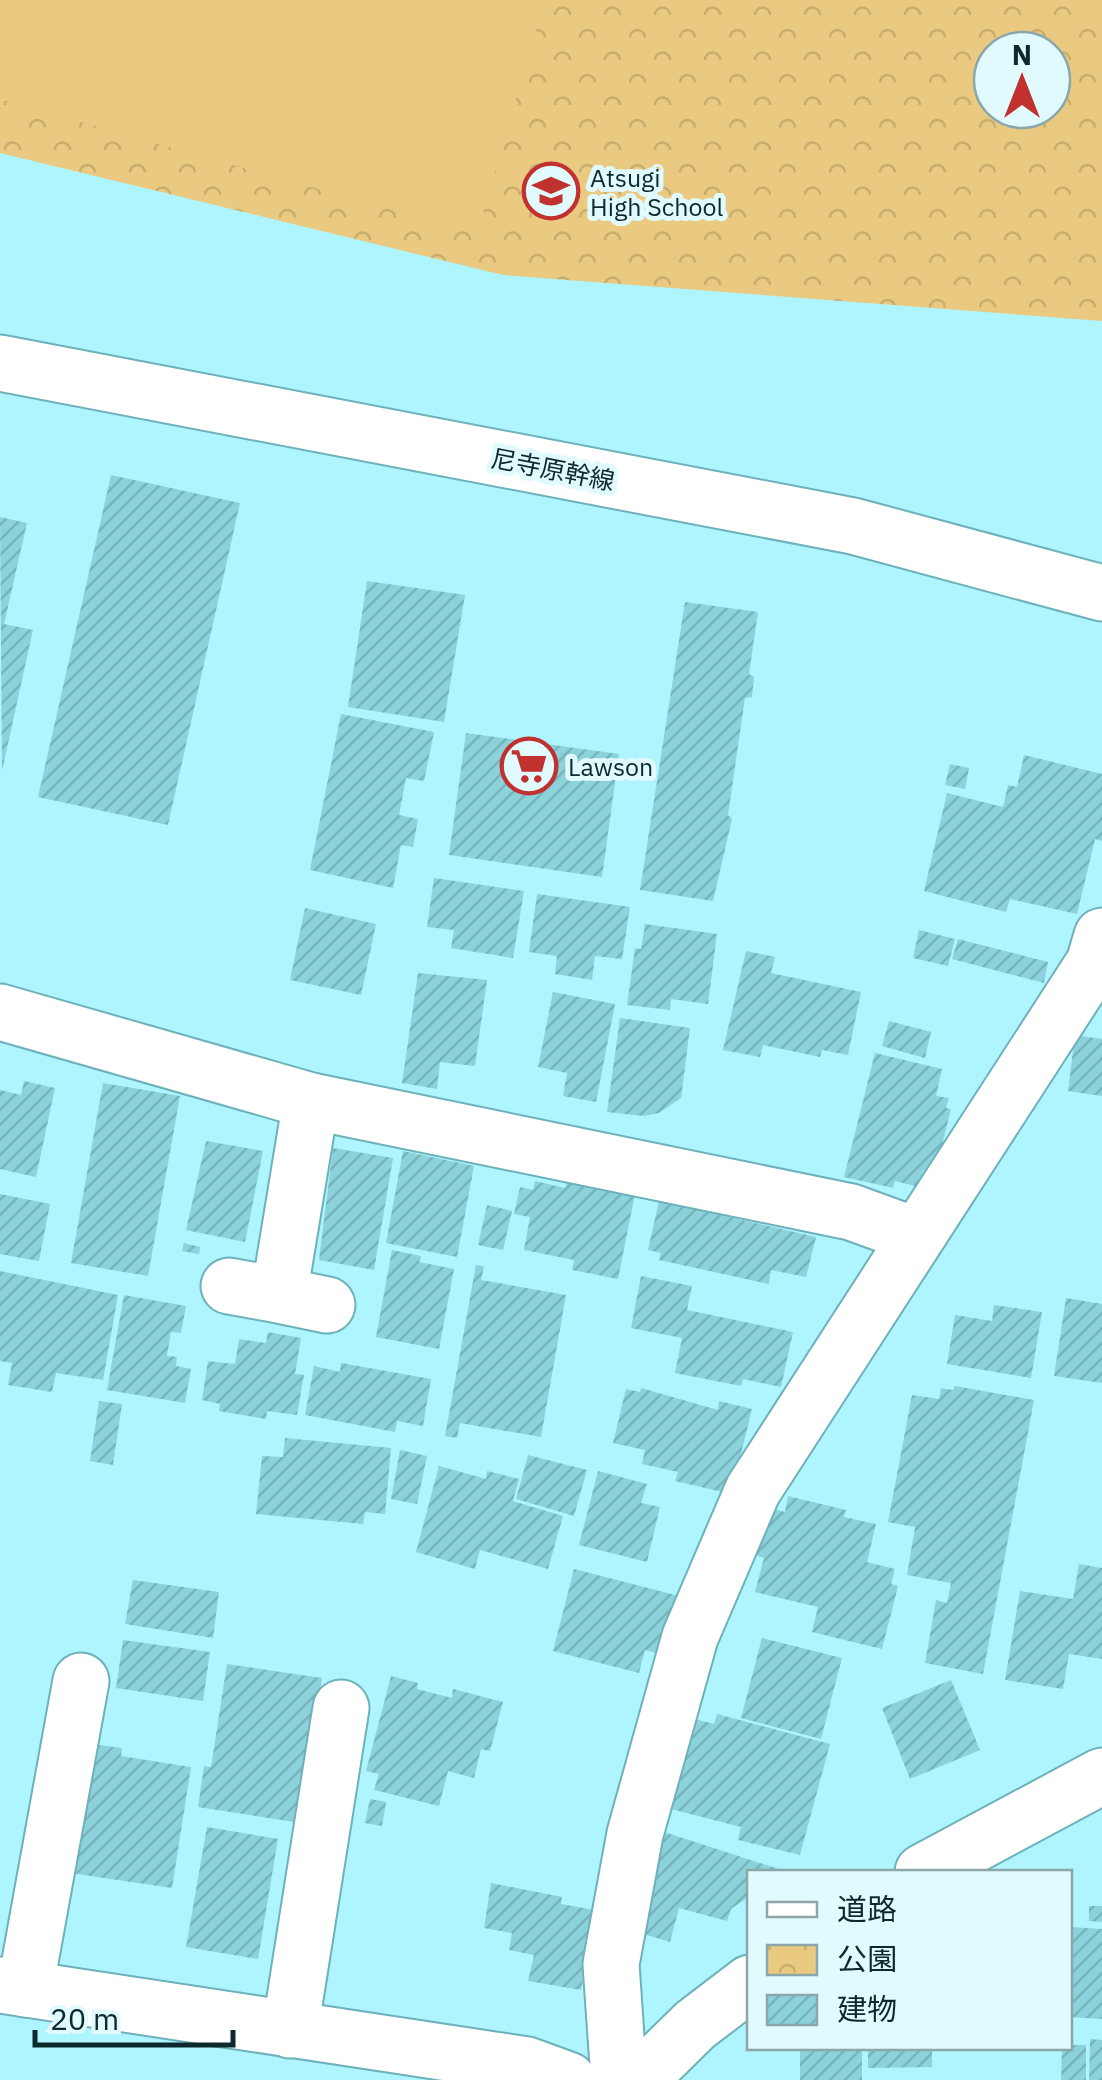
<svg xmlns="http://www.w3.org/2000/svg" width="1102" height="2080" viewBox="0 0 1102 2080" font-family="'IBM Plex Sans','Noto Sans JP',sans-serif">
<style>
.park{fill:url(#park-crowns);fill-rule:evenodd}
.pitch{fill:#eac980}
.building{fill:url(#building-hatch)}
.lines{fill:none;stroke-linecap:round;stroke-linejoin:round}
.minor-casing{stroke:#6db1ba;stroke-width:59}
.minor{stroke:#fff;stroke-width:55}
.labels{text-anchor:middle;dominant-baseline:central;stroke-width:10;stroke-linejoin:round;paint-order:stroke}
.poi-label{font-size:25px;fill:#0c2a2d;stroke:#e0fafe;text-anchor:start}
.street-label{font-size:25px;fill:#0c2a2d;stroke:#e0fafe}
</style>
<defs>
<pattern id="park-crowns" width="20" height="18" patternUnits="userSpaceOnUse" patternTransform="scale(2.5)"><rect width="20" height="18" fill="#eac980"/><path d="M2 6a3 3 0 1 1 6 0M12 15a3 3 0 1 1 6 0" fill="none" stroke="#c8ad6f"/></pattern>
<pattern id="building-hatch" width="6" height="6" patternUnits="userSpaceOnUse" patternTransform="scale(2.5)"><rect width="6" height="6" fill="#8cd2db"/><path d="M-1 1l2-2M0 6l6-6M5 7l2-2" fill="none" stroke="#78b4bc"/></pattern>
</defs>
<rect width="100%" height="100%" fill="#aff5ff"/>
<!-- park -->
<path class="park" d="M 0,0 L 1102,0 L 1102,321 L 503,275 L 0,153 ZM 992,50 L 1052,50 L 1052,110 L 992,110 Z"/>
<!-- pitch -->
<polygon class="pitch" points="0,0 545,0 477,234 0,99"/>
<!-- building -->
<g class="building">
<polygon points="111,475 240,503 168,825 38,797"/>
<polygon points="0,517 27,523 4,624 33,630 2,771"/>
<polygon points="367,581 465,595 444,722 348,707"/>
<polygon points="685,602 758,612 749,674 754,677 752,697 745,698 728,815 732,819 713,901 640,890"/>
<polygon points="341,714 434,732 424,781 406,778 399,815 418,819 413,847 401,845 393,888 310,870"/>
<polygon points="466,733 619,754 602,877 449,855"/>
<polygon points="1024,755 1102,774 1102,841 1095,839 1077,914 1010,899 1006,912 924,891 947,793 1003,807 1008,785 1017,787"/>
<polygon points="950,764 969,768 965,789 945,785"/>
<polygon points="434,878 524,891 513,958 451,948 454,930 427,927"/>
<polygon points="537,894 630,907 622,959 595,956 592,980 555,974 557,956 529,952"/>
<polygon points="305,908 376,924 361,995 290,980"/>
<polygon points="645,924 717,934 708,1004 671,999 670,1010 627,1005 635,948 641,949"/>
<polygon points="919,930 955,939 948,966 913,958"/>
<polygon points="958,939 1048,962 1044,983 952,959"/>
<polygon points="746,951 775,957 771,973 861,992 848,1055 822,1050 820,1057 763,1045 760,1057 723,1050"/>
<polygon points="418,973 487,980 475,1066 440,1062 437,1089 402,1083"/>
<polygon points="553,992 615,1004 596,1102 563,1096 567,1073 538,1067"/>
<polygon points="620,1018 690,1028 681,1098 659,1113 644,1116 607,1112"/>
<polygon points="889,1021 931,1032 925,1058 882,1046"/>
<polygon points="1075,1035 1102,1039 1102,1096 1068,1091"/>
<polygon points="875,1053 942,1069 936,1096 949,1098 946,1108 951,1109 936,1169 923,1171 919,1187 895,1181 893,1188 844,1177"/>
<polygon points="24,1081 55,1088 36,1177 0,1169 0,1090 21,1095"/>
<polygon points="103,1083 180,1096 148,1276 71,1263"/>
<polygon points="206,1141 263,1151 245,1242 186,1230"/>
<polygon points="333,1148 393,1158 374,1270 319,1260"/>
<polygon points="403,1151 474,1166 457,1257 386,1243"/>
<polygon points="567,1180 635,1194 618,1279 572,1270 574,1260 524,1250 530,1217 514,1214 520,1187 533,1190 535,1181 565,1188"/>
<polygon points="0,1194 50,1204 39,1261 0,1254"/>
<polygon points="659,1201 816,1237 806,1277 771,1270 769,1284 659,1260 661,1253 648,1250"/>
<polygon points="487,1205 512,1211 503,1250 478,1245"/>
<polygon points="184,1243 200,1247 199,1254 182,1251"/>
<polygon points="392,1250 421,1256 419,1262 454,1269 439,1349 376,1337"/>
<polygon points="476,1265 484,1266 481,1280 566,1295 541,1437 460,1423 457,1438 445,1436"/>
<polygon points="0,1271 118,1295 103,1380 56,1373 52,1392 8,1385 12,1363 0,1361"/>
<polygon points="641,1276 692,1286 687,1310 793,1332 781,1387 743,1379 741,1386 675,1373 682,1338 631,1328"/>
<polygon points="124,1295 186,1306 181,1333 171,1332 167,1356 177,1357 176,1366 191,1369 185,1403 107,1390"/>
<polygon points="1066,1298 1102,1304 1102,1383 1054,1376"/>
<polygon points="994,1305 1042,1312 1031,1378 947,1364 955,1315 992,1321"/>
<polygon points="268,1332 301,1338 295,1374 304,1375 297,1415 267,1411 266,1419 219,1411 220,1404 202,1400 208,1361 235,1364 239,1339 266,1343"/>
<polygon points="341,1363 431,1379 423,1426 397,1421 395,1432 305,1415 314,1366 340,1372"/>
<polygon points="955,1386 1034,1400 983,1674 925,1663 936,1600 947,1603 951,1583 907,1575 915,1527 888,1522 912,1395 939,1399 941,1388 953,1390"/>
<polygon points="641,1388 718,1410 719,1401 752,1409 731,1494 675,1481 678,1472 642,1464 645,1450 613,1443 626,1389 640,1392"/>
<polygon points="99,1401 122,1404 113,1465 90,1461"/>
<polygon points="285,1438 391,1448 385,1514 365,1512 363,1524 256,1514 262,1456 283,1457"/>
<polygon points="400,1450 427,1456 417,1504 391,1499"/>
<polygon points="528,1455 587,1470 574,1516 516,1499"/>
<polygon points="439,1466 486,1479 487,1471 519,1479 513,1501 563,1516 548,1569 480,1550 475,1569 416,1552"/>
<polygon points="598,1471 647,1484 641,1503 660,1507 647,1562 579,1545"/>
<polygon points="788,1496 846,1510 844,1517 876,1524 867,1562 895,1569 891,1584 898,1586 882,1649 812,1632 818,1607 755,1592 764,1558 753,1554 765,1507 785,1512"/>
<polygon points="1079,1564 1102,1568 1102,1659 1069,1654 1063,1689 1005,1680 1020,1591 1073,1599"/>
<polygon points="574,1569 679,1596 664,1655 645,1650 639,1673 553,1651"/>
<polygon points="133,1580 219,1592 213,1638 125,1624"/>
<polygon points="762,1638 842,1658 821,1739 741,1718"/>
<polygon points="123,1640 210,1652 203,1701 116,1688"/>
<polygon points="227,1664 322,1678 301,1823 198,1807 204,1766 211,1767"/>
<polygon points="391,1676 418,1683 417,1689 452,1698 453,1689 503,1702 490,1751 481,1749 474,1778 448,1771 439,1806 374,1790 379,1774 366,1771"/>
<polygon points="951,1680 980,1750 910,1779 882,1708"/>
<polygon points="717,1714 830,1744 800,1855 738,1840 741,1827 667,1808 691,1718 714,1724"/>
<polygon points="84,1743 122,1748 121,1756 191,1767 172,1888 70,1873"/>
<polygon points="370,1799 386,1802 382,1826 365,1823"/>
<polygon points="207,1827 278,1839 258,1959 186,1947"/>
<polygon points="664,1832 788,1872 750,1872 750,1896 731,1909 727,1921 679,1908 670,1942 637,1932"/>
<polygon points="491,1883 562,1897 561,1904 595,1910 581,1990 528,1981 534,1955 509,1950 512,1933 484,1928"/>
<polygon points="1089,1906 1102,1906 1102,1922 1089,1921"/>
<polygon points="1070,1927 1102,1929 1102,2019 1070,2017"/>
<polygon points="1090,2039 1102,2040 1102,2080 1089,2080"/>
<polygon points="1070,2045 1086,2045 1086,2080 1061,2080 1062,2048"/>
<polygon points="862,2048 862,2080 800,2080 800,2049"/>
<polygon points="868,2048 932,2048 932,2067 868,2068"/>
</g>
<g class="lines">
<!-- minor casing -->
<g class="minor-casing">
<g id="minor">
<polyline points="0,363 853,526 1102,593"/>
<polyline points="0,1012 311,1101 851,1212 917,1236"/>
<polyline points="311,1101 279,1295 327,1305"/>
<polyline points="229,1286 279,1295"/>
<polyline points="923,1872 1102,1776"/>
<polyline points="0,1985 527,2065 568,2080"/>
<polyline points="25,1989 81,1681"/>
<polyline points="290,2030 341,1708"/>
<polyline points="619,2080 611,1964 635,1834 690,1637 753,1490 1094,963 1102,936"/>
<polyline points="639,2080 695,2025 750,1983"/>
</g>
</g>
<!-- minor -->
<use href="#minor" class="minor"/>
</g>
<!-- icons -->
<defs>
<g id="school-ring" transform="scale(2.875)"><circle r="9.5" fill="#e0fafe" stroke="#c0312f" stroke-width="1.5"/><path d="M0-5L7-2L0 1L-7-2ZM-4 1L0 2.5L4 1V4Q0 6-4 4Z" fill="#c0312f"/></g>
<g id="supermarket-ring" transform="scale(2.875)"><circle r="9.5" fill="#e0fafe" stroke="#c0312f" stroke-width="1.5"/><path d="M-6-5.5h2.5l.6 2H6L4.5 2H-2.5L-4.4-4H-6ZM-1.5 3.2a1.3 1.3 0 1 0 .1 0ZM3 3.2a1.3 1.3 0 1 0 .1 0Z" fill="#c0312f"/></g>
</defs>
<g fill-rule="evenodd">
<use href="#school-ring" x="551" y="191"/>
<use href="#supermarket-ring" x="529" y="766"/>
</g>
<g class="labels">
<!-- poi labels -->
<g class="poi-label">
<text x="590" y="177">Atsugi<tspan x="590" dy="29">High School</tspan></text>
<text x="568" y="766">Lawson</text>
</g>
<!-- street labels -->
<g class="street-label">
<text transform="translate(553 469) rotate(11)">尼寺原幹線</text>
</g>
</g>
<!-- legend -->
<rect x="747" y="1870" width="325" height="180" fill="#e0fafe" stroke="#8ba7aa" stroke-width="2.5"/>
<rect x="767" y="1902" width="50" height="15" fill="#ffffff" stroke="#8ba7aa" stroke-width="2.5"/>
<text x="837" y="1920" font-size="30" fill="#0c2a2d">道路</text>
<rect x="767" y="1945" width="50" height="30" fill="url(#park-crowns)" stroke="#8ba7aa" stroke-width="2.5"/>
<text x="837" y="1970" font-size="30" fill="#0c2a2d">公園</text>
<rect x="767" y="1995" width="50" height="30" fill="url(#building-hatch)" stroke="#8ba7aa" stroke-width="2.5"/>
<text x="837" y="2020" font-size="30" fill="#0c2a2d">建物</text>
<!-- north arrow -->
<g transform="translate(1022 80)"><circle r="48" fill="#e0fafe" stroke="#8ba7aa" stroke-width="2.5"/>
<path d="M0-8L18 38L0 25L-18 38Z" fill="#c0312f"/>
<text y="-15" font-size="28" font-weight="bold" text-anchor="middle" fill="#0c2a2d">N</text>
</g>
<!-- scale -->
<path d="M35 2030v15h198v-15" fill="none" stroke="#0c2a2d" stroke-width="5"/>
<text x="50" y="2030" font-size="30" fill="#0c2a2d" stroke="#e0fafe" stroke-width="8" paint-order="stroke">20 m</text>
</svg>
